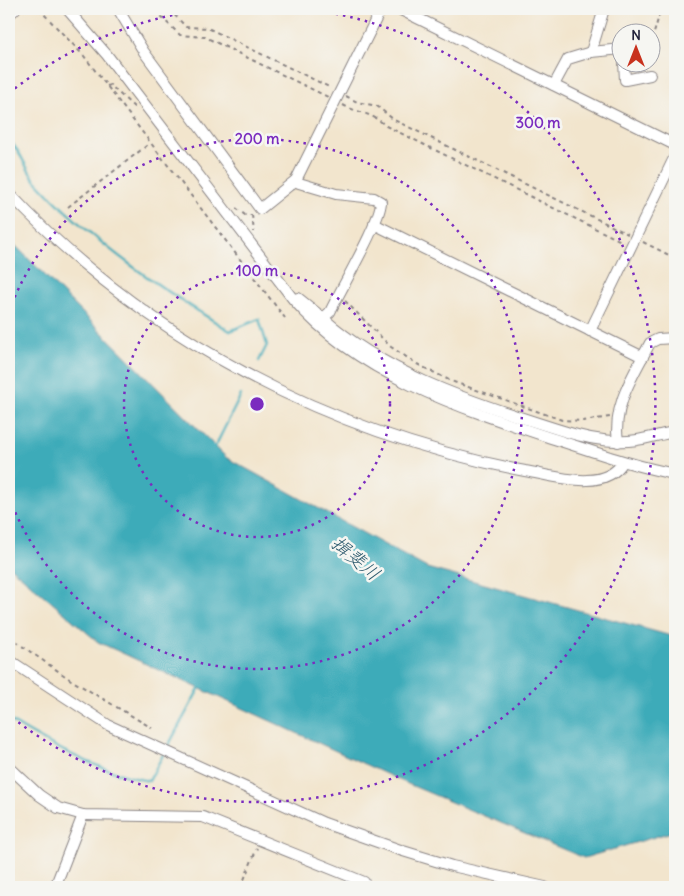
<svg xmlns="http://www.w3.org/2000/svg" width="684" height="896" viewBox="0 0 684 896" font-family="Delius,'Klee One',sans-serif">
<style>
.water{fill:#3cabb9;stroke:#2f667a}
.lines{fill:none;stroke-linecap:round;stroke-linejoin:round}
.stream{stroke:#3cabb9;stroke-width:2.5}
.minor-casing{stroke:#8a8484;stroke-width:12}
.tertiary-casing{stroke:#8a8484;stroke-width:14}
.path{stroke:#8a8484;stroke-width:2;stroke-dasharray:4 4;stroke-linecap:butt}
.minor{stroke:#fff;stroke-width:10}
.tertiary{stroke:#fff;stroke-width:12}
.ring{fill:none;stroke:#7b2cbf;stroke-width:2.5;stroke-dasharray:2.5 5}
.labels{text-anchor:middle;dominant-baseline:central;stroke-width:5;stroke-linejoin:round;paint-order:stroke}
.water-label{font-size:19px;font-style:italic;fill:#2c596d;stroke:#f6f6f2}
.centre{fill:#7b2cbf;stroke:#f6f6f2;stroke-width:2.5}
.ring-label{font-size:15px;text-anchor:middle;font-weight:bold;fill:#7b2cbf;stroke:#f6f6f2;stroke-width:5;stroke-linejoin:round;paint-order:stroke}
</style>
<rect width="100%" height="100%" fill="#f6f6f2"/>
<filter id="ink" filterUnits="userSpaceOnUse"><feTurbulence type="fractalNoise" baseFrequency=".02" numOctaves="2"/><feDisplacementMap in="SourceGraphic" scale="10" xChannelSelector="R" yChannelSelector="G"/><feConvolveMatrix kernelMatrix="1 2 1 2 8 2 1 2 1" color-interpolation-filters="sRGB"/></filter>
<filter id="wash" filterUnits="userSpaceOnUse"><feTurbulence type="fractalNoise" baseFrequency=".0096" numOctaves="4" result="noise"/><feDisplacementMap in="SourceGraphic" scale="20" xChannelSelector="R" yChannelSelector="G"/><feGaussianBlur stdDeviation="1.12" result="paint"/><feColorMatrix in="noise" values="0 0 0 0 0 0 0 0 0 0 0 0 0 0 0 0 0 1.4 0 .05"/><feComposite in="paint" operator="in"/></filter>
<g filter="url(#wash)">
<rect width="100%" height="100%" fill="#f2e5cd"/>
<!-- water -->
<polygon class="water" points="9,239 227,458 427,568 675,637 675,831 584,858 408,784 98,642 9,566"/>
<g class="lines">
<!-- stream -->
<g class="stream">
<path d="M 9,140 C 23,154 25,169 36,181 C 92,242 160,288 230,331 L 259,319 L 267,345 L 259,361"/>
<polyline points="214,449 241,395"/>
<path d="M 9,720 C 49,745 102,772 149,781 L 164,753"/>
<polyline points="167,748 199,689"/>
</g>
</g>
</g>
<g filter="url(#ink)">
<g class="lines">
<!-- minor casing -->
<g class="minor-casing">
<g id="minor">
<path d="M 67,9 L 107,55 L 293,299 C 357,374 460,408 551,438 C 592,451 633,466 675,474"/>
<polyline points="118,9 144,52 260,209 296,180 381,9"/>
<polyline points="399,9 675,145"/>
<polyline points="591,52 622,49"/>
<polyline points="624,62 625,80 650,75"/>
<polyline points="554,85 568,59 591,52 604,9"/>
<path d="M 296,180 L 299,183 L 336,194 L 374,198 L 381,202 C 380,223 341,288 330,312 L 323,318 L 298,298"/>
<path d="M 9,193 C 147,340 328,433 525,471 C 555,476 604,493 623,462"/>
<polyline points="374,224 643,357"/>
<path d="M 323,318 C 382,371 463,399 538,423 C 563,431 588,440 615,441 C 636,443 655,435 675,432"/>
<polyline points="590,331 675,156"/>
<path d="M 618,442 C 612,406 634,374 650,343 L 658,339 L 675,338"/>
<polyline points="9,660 108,725 324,823 403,851 452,866 545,887"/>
<polyline points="9,767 39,795 58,808 83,815 203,817 364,882 362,887"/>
<polyline points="55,887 83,815"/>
</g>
</g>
<!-- tertiary casing -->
<g class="tertiary-casing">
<polyline id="tertiary" points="9,13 14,9"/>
</g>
<!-- path -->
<g class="path">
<polyline points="39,9 84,56 285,318"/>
<polyline points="147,9 159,15 180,35 205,37 328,97"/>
<polyline points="169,9 186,27 208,28 331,88"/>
<polyline points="652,40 661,9"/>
<polyline points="107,86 110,85 135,108"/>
<polyline points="346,96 357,102 377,106 394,120 628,234"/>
<path d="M 343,105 C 360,114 371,112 386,126 L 623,242"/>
<polyline points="68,207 150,143"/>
<polyline points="236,208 245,215 252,215"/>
<polyline points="252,215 254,232"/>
<polyline points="643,242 675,258"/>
<polyline points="345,301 391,347 417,364 451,381 562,420 583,421 610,417"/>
<polyline points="9,637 71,680 152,728"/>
<polyline points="241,887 257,848"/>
</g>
<!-- minor -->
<use href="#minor" class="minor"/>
<!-- tertiary -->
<use href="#tertiary" class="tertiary"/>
</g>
</g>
<!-- distance rings -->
<g class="ring">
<circle cx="257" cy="404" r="133"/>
<path d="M9 311A265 265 0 1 1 9 497"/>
<path d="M9 93A398 398 0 0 1 208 9M306 9A398 398 0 1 1 9 715"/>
</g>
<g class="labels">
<!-- water labels -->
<g class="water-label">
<text transform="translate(356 558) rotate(40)">揖斐川</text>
</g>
</g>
<circle cx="257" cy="404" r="8" class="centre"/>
<g class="ring-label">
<text x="538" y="128">300 m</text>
<text x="257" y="144">200 m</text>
<text x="257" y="276">100 m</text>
</g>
<!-- margin -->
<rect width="684" height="896" fill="none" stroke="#f6f6f2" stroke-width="30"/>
<!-- north arrow -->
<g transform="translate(636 48)"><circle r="24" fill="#f6f6f2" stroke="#a1a1a9"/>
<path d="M0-4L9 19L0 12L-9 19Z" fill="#c8321e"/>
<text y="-8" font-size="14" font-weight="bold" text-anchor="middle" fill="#22223b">N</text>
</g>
</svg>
